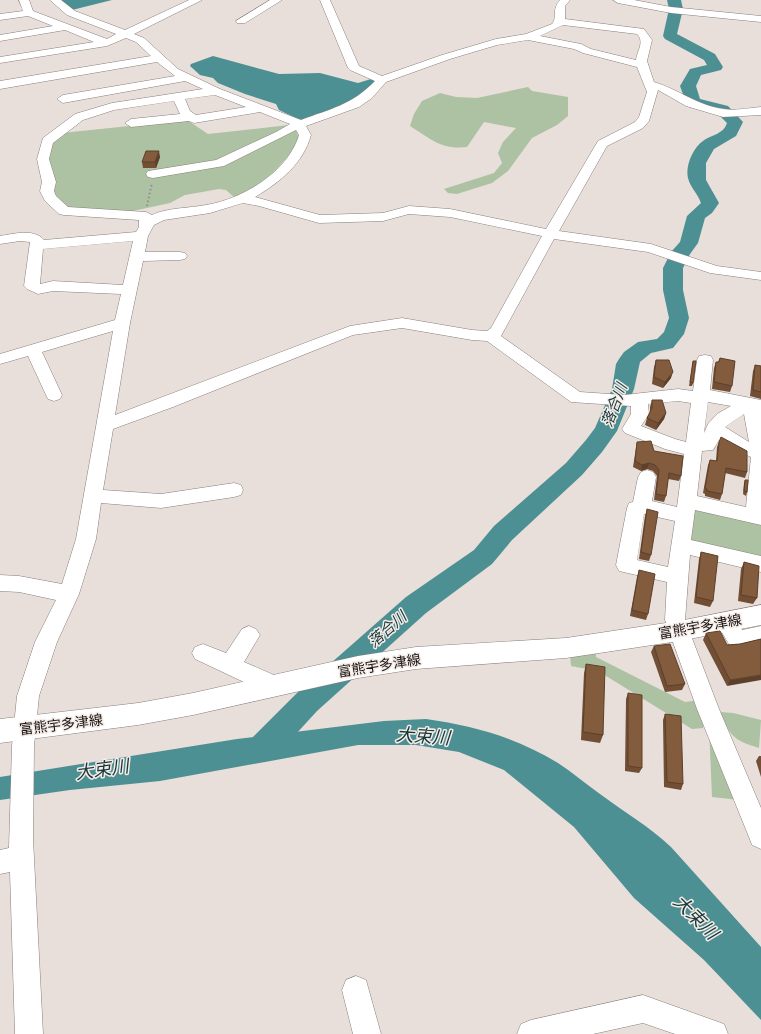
<svg xmlns="http://www.w3.org/2000/svg" width="761" height="1034" viewBox="0 0 761 1034" font-family="Inter,'Noto Sans JP',sans-serif">
<style>
.green{fill:#acc2a2}
.water{fill:#4c9093}
.lines{fill:none;stroke-linecap:round;stroke-linejoin:round}
.river{fill:#4c9093;fill-rule:evenodd}
.minor-casing{stroke:#887e7b;stroke-width:1}
.major-casing{stroke:#887e7b;stroke-width:1}
.path{stroke:#948c8a;stroke-width:2;stroke-dasharray:1.5 2.5;stroke-linecap:butt}
.minor{fill:#fff;fill-rule:evenodd}
.major{fill:#fff;fill-rule:evenodd}
.wall{fill:#714e34}
.shaded-wall{fill:#5c402b}
.building{fill:#835b3d;stroke:#5c402b}
.labels{text-anchor:middle;dominant-baseline:central;stroke-width:3;stroke-linejoin:round;paint-order:stroke}
.street-label{font-size:14px;fill:#161312;stroke:#f5ebe7}
.water-label{font-size:15px;font-style:italic;fill:#153739;stroke:#f5ebe7}
.near-water-label{font-size:18px;font-style:italic;fill:#153739;stroke:#f5ebe7}
</style>
<rect width="100%" height="100%" fill="#e8deda"/>
<!-- green -->
<g class="green">
<path d="M 528,87 L 532,91 L 568,97 L 568,116 L 557,125 L 532,138 L 508,171 L 492,183 L 457,194 L 448,193 L 444,189 L 494,173 L 502,163 L 498,153 L 503,142 L 516,128 L 484,122 L 467,147 C 441,150 431,139 410,126 L 414,114 L 422,101 L 440,93 L 456,97 L 477,98 Z"/>
<path d="M 187,120 L 208,134 L 289,125 L 296,130 L 300,141 C 282,165 264,185 235,198 L 226,190 L 219,189 L 185,195 L 170,203 L 133,211 L 66,210 L 53,199 L 46,159 L 48,143 L 62,133 Z"/>
<polygon points="693,508 761,521 761,559 690,541"/>
<polygon points="596,652 596,657 685,702 700,700 705,720 703,728 692,729 598,671 571,666 570,654"/>
<path d="M 720,712 L 733,713 L 761,720 L 759,748 C 733,740 730,736 720,712 Z"/>
<polygon points="709,727 739,800 712,797"/>
</g>
<!-- water -->
<g class="water">
<polygon points="60,0 112,0 72,10"/>
<polygon points="213,56 279,74 320,73 358,83 371,79 375,81 363,95 324,113 300,120 279,110 276,104 245,94 218,83 213,78 200,75 190,66 191,64"/>
<path d="M 426,719 C 474,726 515,737 558,763 C 572,772 586,784 600,794 C 624,812 649,826 671,847 L 761,947 L 761,1020 L 704,960 L 634,898 L 574,827 L 504,770 L 459,752 L 416,745 L 358,745 L 160,781 L 70,790 L 0,800 L 0,777 L 237,739 L 384,721 Z"/>
</g>
<g class="lines">
<!-- river -->
<path class="river" d="M 667,0 L 681,0 L 683,9 L 677,34 L 715,54 L 723,67 L 721,70 L 701,75 L 696,86 L 700,99 L 728,106 L 743,122 L 736,136 L 714,149 L 706,163 L 706,180 L 719,203 L 712,213 L 705,218 L 698,243 L 690,254 L 683,268 L 683,290 L 689,318 L 684,334 L 673,348 L 651,353 L 640,362 L 634,389 L 617,431 L 602,452 L 582,475 L 512,540 L 492,564 L 426,613 L 317,711 L 274,758 L 263,762 L 252,758 L 248,748 L 252,738 L 297,693 L 406,597 L 474,550 L 494,526 L 566,463 L 586,440 L 595,428 L 612,389 L 616,364 L 619,359 L 624,352 L 638,342 L 657,339 L 664,332 L 669,318 L 663,290 L 663,268 L 671,252 L 680,242 L 687,216 L 701,203 C 698,194 690,187 688,178 C 685,166 693,148 703,141 C 712,134 723,135 727,123 L 716,112 L 687,105 L 680,86 L 690,69 L 707,65 L 704,60 L 665,39 L 663,36 L 669,9 Z"/>
<!-- minor casing -->
<g class="minor-casing">
<g id="minor">
<path d="M 19,0 L 29,0 L 33,11 L 107,39 L 116,34 L 67,15 L 50,0 L 61,0 L 75,11 L 125,30 L 189,0 L 202,0 L 134,34 L 144,38 L 178,69 L 220,89 L 301,120 C 330,109 352,105 375,81 L 350,70 L 348,68 L 320,0 L 330,0 L 359,66 L 382,76 L 442,55 L 496,39 L 526,34 L 552,24 C 558,17 551,10 560,0 L 570,0 L 565,6 L 565,19 L 644,29 L 652,40 L 647,61 L 654,82 C 678,89 698,106 724,109 C 735,111 749,108 761,107 L 761,115 L 723,117 L 686,106 L 658,90 L 649,121 L 643,128 L 607,146 L 559,231 L 651,244 L 717,266 L 761,272 L 761,280 L 710,273 L 648,252 L 554,239 L 501,336 L 580,392 L 624,395 L 678,389 L 693,391 L 697,360 L 699,356 L 705,355 L 711,356 L 713,360 L 710,390 L 761,400 L 761,525 L 695,510 L 691,540 L 761,556 L 761,572 L 690,555 L 685,620 L 719,709 L 761,808 L 761,849 L 752,845 L 749,837 L 697,709 L 665,620 L 667,582 L 619,571 L 616,565 L 627,508 L 629,503 L 633,502 L 638,477 L 641,472 L 647,470 L 653,472 L 656,477 L 652,501 L 677,507 L 684,454 L 665,449 L 625,433 L 622,429 L 631,414 L 631,406 L 571,402 L 487,341 L 472,340 L 402,328 L 353,335 L 173,407 L 113,429 L 103,490 L 161,494 L 234,483 L 241,485 L 243,490 L 241,495 L 234,497 L 161,508 L 101,503 L 96,539 L 79,594 L 57,642 L 39,696 L 34,746 L 33,839 L 43,1034 L 15,1034 L 10,872 L 0,874 L 0,850 L 9,848 L 12,746 L 17,696 L 35,642 L 56,600 L 19,592 L 0,591 L 0,575 L 19,576 L 62,584 L 76,539 L 113,331 L 42,352 L 62,395 L 60,399 L 54,401 L 48,399 L 46,395 L 28,356 L 0,364 L 0,354 L 115,320 L 121,294 L 53,291 L 38,294 L 27,289 L 24,286 L 30,242 L 20,241 L 0,244 L 0,236 C 13,234 34,228 44,240 L 136,232 L 139,227 L 139,220 L 64,215 L 59,214 L 45,201 L 40,191 L 42,182 L 37,159 L 43,138 L 75,114 L 112,103 L 203,89 L 185,81 L 63,103 L 57,99 L 63,95 L 175,76 L 157,62 L 0,89 L 0,81 L 151,56 L 136,42 L 126,38 L 107,46 L 0,63 L 0,57 L 94,42 L 65,30 L 0,41 L 0,35 L 53,26 L 28,16 L 0,20 L 0,14 L 23,11 ZM 563,25 L 637,34 C 645,42 637,51 636,60 L 591,49 L 581,44 L 540,36 ZM 528,40 L 574,49 L 583,53 L 637,67 L 647,92 L 639,117 L 635,122 L 598,141 L 546,229 L 450,209 L 409,206 L 383,213 L 320,215 L 255,197 C 280,182 303,164 311,135 L 306,126 L 359,107 L 372,98 L 386,82 L 450,59 L 497,45 ZM 215,95 L 246,107 L 196,115 L 190,111 L 185,99 ZM 174,101 L 180,114 L 131,119 L 125,123 L 131,127 L 189,121 L 194,123 L 260,112 L 290,124 L 276,132 L 216,160 L 148,171 L 146,174 L 148,177 L 153,178 L 224,166 L 296,130 L 299,135 C 288,172 243,199 206,205 C 191,208 165,208 152,215 L 146,212 L 68,207 L 56,196 L 54,191 L 56,182 L 49,159 L 53,143 L 83,120 L 114,110 ZM 243,203 L 259,206 L 319,223 L 383,221 L 409,214 L 450,217 L 542,236 L 491,328 L 487,331 L 472,330 L 402,318 L 350,326 L 115,415 L 130,323 L 143,261 L 180,260 L 185,259 L 187,256 L 185,253 L 180,252 L 145,252 L 148,236 L 154,225 L 164,220 L 210,213 ZM 133,241 L 123,285 L 53,281 L 40,284 L 43,249 ZM 678,401 L 691,403 L 686,442 L 675,439 L 641,426 L 649,414 L 648,404 ZM 708,402 L 731,406 L 717,414 L 708,424 L 704,433 ZM 744,414 L 749,442 L 725,427 ZM 719,440 L 731,448 L 751,457 L 746,507 L 697,496 L 702,451 L 713,450 ZM 644,514 L 675,521 L 668,567 L 637,560 Z"/>
<polygon points="270,0 282,0 245,23 237,23 236,21"/>
<polygon points="613,0 634,0 671,7 761,16 761,22 671,13 618,3"/>
<polygon points="726,613 733,616 742,630 761,626 761,644 737,649 730,646 716,622 719,616"/>
<polygon points="249,626 256,629 260,635 244,662 283,679 286,686 283,693 275,695 267,693 195,659 192,653 195,647 203,644 226,653 242,629"/>
<polygon points="356,976 366,980 381,1034 353,1034 342,990 346,980"/>
<polygon points="643,995 724,1024 728,1034 675,1034 643,1023 593,1034 517,1034 521,1024 531,1020"/>
</g>
</g>
<!-- major casing -->
<g class="major-casing">
<polygon id="major" points="761,605 761,625 679,641 566,658 416,669 358,678 193,715 138,725 0,743 0,719 138,703 193,693 358,656 416,647 566,638 679,621"/>
</g>
<!-- path -->
<polyline class="path" points="147,206 152,183"/>
<!-- minor -->
<use href="#minor" class="minor"/>
<!-- major -->
<use href="#major" class="major"/>
</g>
<!-- wall -->
<g class="wall">
<polygon points="160,157 156,168 143,168 142,162"/>
<polygon points="720,358 732,386 730,392 712,389 714,368 716,362 718,362"/>
<polygon points="656,360 671,378 663,388 652,384 654,367"/>
<polygon points="693,361 693,383 692,386 689,386"/>
<polygon points="755,365 761,366 761,399 750,396 753,371"/>
<polygon points="652,400 666,413 664,419 656,430 645,425 647,418 650,412 650,407"/>
<polygon points="637,442 654,451 681,476 679,481 668,479 666,496 664,502 654,500 657,476 653,471 647,469 641,471 633,467 636,448"/>
<polygon points="719,442 747,472 745,478 725,473 722,494 720,500 705,496 705,494 703,493 708,465 710,460 716,461 717,447"/>
<polygon points="745,480 747,492 746,496 743,494 744,483"/>
<polygon points="647,509 651,555 649,561 639,559 645,516"/>
<polygon points="701,552 713,601 710,607 694,603 699,559"/>
<polygon points="744,562 757,598 753,604 738,601 741,569"/>
<polygon points="639,570 648,614 646,620 630,616 637,577"/>
<polygon points="706,633 727,645 740,644 761,639 727,686 703,640"/>
<polygon points="654,646 685,684 682,690 665,692 651,652"/>
<polygon points="586,664 603,735 600,743 581,740 584,673"/>
<polygon points="628,693 642,768 639,773 625,771 626,699"/>
<polygon points="665,714 683,784 681,790 664,787 663,720"/>
<polygon points="759,756 761,756 761,777 756,761"/>
</g>
<!-- shaded-wall -->
<g class="shaded-wall">
<polygon points="159,151 160,157 156,168 155,162"/>
<polygon points="673,372 671,378 663,388 665,382"/>
<polygon points="666,413 664,419 656,430 658,423"/>
<polygon points="649,463 647,469 641,471 642,465"/>
<polygon points="761,675 761,680 727,686 730,680"/>
</g>
<!-- building -->
<g class="building">
<polygon points="146,151 159,151 155,162 142,162"/>
<polygon points="720,358 735,361 732,386 714,382 716,362 719,362"/>
<polygon points="656,360 669,360 673,372 665,382 654,377"/>
<polygon points="693,361 696,361 693,383 690,382"/>
<polygon points="755,365 761,366 761,392 753,390"/>
<polygon points="652,400 662,400 666,413 658,423 647,418 652,408"/>
<polygon points="721,437 747,451 747,472 726,468 722,494 707,491 707,489 705,488 710,460 717,461 719,442"/>
<polygon points="651,441 654,451 683,456 681,476 669,473 666,496 656,494 659,470 655,465 649,463 642,465 635,461 637,442"/>
<polygon points="745,480 748,480 747,492 744,491"/>
<polygon points="647,509 658,512 651,555 641,552"/>
<polygon points="701,552 718,556 713,601 696,597"/>
<polygon points="744,562 759,566 757,598 741,595"/>
<polygon points="639,570 655,574 648,614 632,610"/>
<polygon points="720,631 727,645 740,644 761,639 761,675 730,680 706,633"/>
<polygon points="670,644 685,684 667,686 654,646"/>
<polygon points="586,664 605,667 603,735 583,732"/>
<polygon points="628,693 642,695 642,768 628,766"/>
<polygon points="665,714 681,716 683,784 667,782"/>
</g>
<g class="labels">
<!-- street labels -->
<g class="street-label">
<text transform="translate(700 626) rotate(-10)">富熊宇多津線</text>
<text transform="translate(379 665) rotate(-9)">富熊宇多津線</text>
<text transform="translate(61 724) rotate(-7)">富熊宇多津線</text>
</g>
<!-- water labels -->
<g class="water-label">
<text transform="translate(614 405) rotate(-69)">落合川</text>
<text transform="translate(387 629) rotate(-41)">落合川</text>
</g>
<!-- near-water labels -->
<g class="near-water-label">
<text transform="translate(423 736) rotate(4)">大束川</text>
<text transform="translate(102 769) rotate(-8)">大束川</text>
<text transform="translate(696 917) rotate(45)">大束川</text>
</g>
</g>
</svg>
